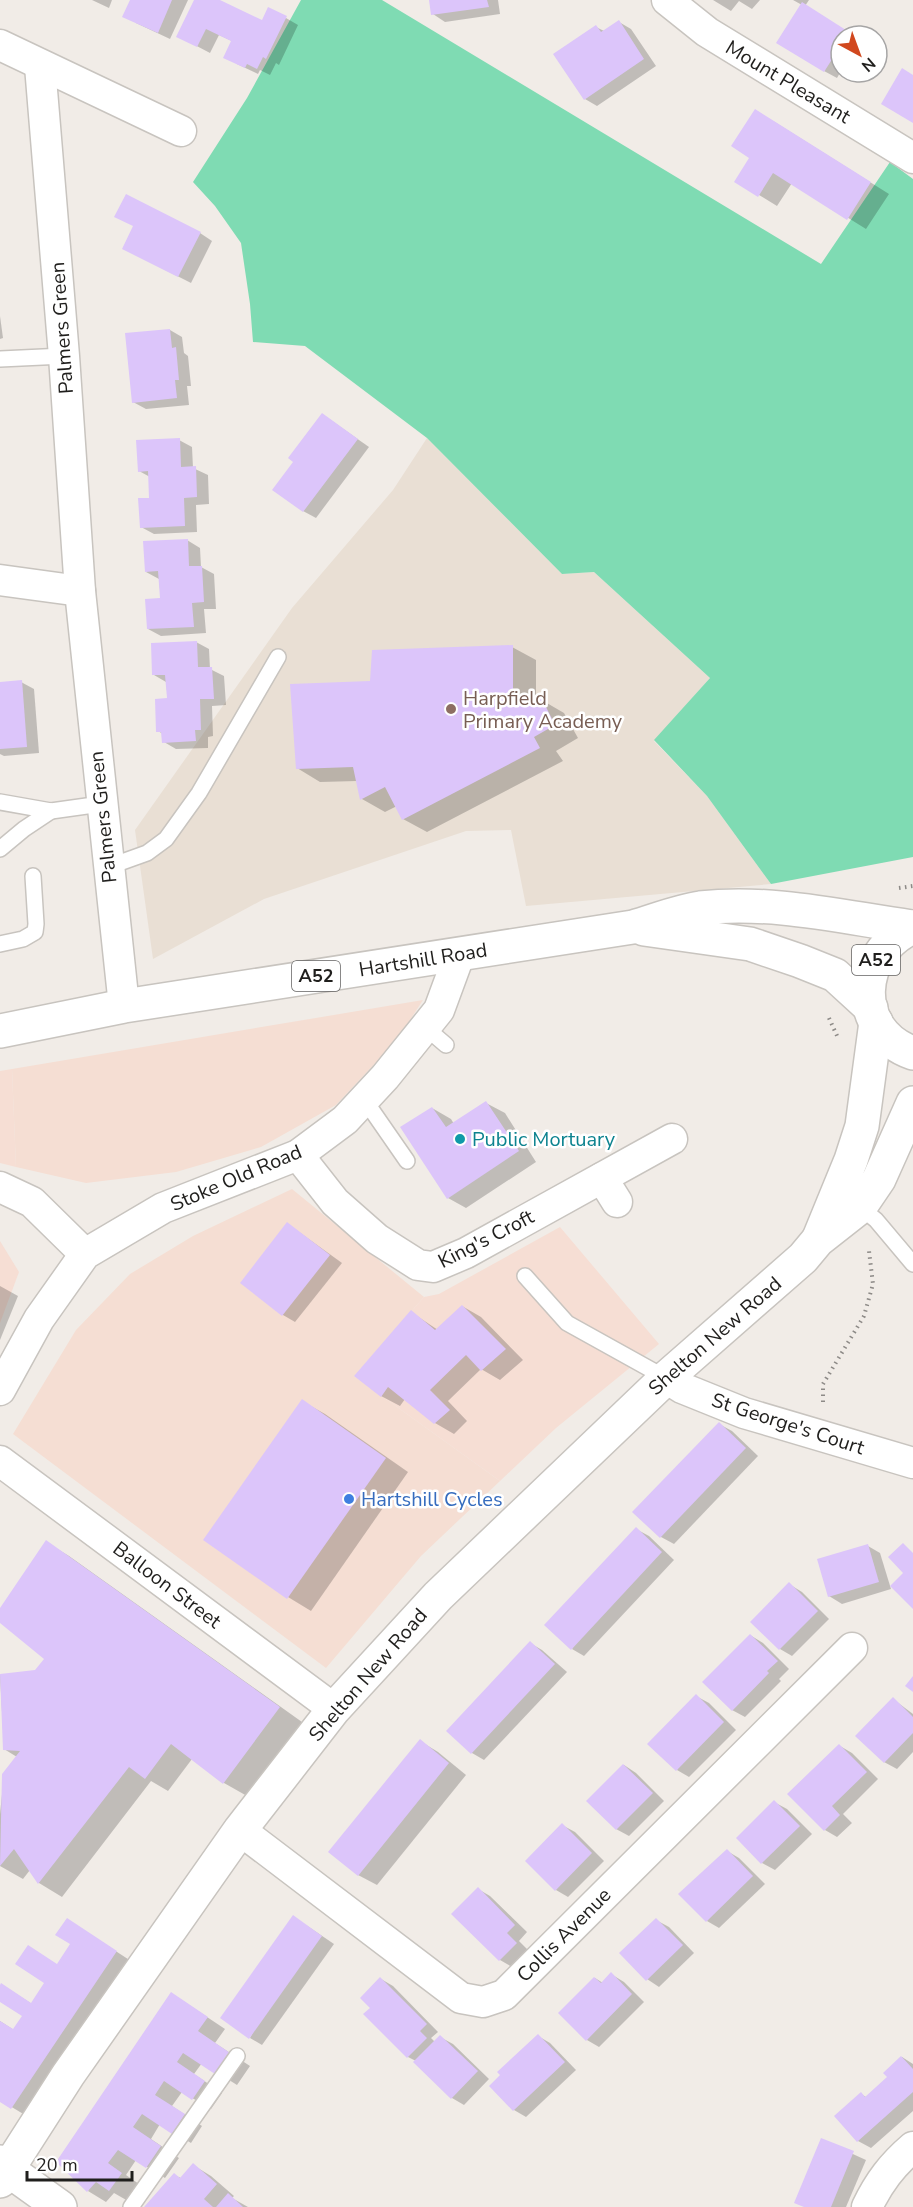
<svg xmlns="http://www.w3.org/2000/svg" width="913" height="2207" viewBox="0 0 913 2207" font-family="'Nunito Sans',sans-serif">
<style>
.commercial{fill:#f6ded4}
.industrial{fill:#f5ded3}
.built{fill:#e9dfd4}
.green{fill:#7fdbb3}
.shadow{fill:#0003}
.building{fill:#dcc5fa}
.lines{fill:none;stroke-linecap:round;stroke-linejoin:round}
.service-casing{stroke:#c8c4bf;stroke-width:18}
.minor-casing{stroke:#c8c4bf;stroke-width:33}
.tertiary-casing{stroke:#c8c4bf;stroke-width:36}
.secondary-casing{stroke:#c8c4bf;stroke-width:36}
.primary-casing{stroke:#c8c4bf;stroke-width:36}
.path{stroke:#8d8a87;stroke-width:4;stroke-dasharray:1.5 4.5;stroke-linecap:butt}
.service{stroke:#fff;stroke-width:15}
.minor{stroke:#fff;stroke-width:30}
.tertiary{stroke:#fff;stroke-width:33}
.secondary{stroke:#fff;stroke-width:33}
.primary{stroke:#fff;stroke-width:33}
.education-dot{fill:#8d6e63;stroke:#fff;stroke-width:2}
.culture-dot{fill:#0f9aa8;stroke:#fff;stroke-width:2}
.shop-dot{fill:#3f7fe0;stroke:#fff;stroke-width:2}
.labels{text-anchor:middle;dominant-baseline:central;stroke-width:5;stroke-linejoin:round;paint-order:stroke}
.shield{fill:#fff;stroke:#636261;stroke-width:1.5}
.shield-label{font-size:18px;font-weight:bold;fill:#201f1d}
.street-label{font-size:20px;fill:#201f1d;stroke:#fff}
.education-label{font-size:20px;fill:#785e54;stroke:#fff;text-anchor:start}
.culture-label{font-size:20px;fill:#0d838f;stroke:#fff;text-anchor:start}
.shop-label{font-size:20px;fill:#366cbe;stroke:#fff;text-anchor:start}
</style>
<rect width="100%" height="100%" fill="#f1ece7"/>
<!-- commercial -->
<g class="commercial">
<polygon points="12,1069 16,1167 0,1163 0,1071"/>
<polygon points="560,1227 659,1344 556,1428 500,1481 354,1376 424,1297 439,1294"/>
<polygon points="0,1241 19,1272 0,1323"/>
</g>
<!-- industrial -->
<g class="industrial">
<polygon points="423,1000 397,1040 336,1105 261,1147 176,1172 86,1183 16,1167 12,1069"/>
<polygon points="292,1189 424,1297 354,1376 500,1481 421,1556 326,1668 13,1434 76,1330 130,1274 193,1236"/>
</g>
<!-- built -->
<polygon class="built" points="427,438 562,574 594,572 710,678 654,741 707,796 771,884 526,906 511,830 466,831 264,899 153,959 135,830 292,608 393,490"/>
<!-- green -->
<polygon class="green" points="301,0 382,0 821,264 890,162 913,179 913,857 771,884 707,796 654,740 710,678 594,572 562,574 427,438 305,346 253,342 250,304 241,243 215,206 193,182 247,98"/>
<!-- shadow -->
<g class="shadow">
<polygon points="92,0 112,0 109,8"/>
<polygon points="131,0 188,0 170,39 136,23"/>
<polygon points="196,0 217,0 262,22 286,18 298,25 279,65 276,63 270,75 260,70 258,74 237,64 232,41 219,35 210,53 191,43"/>
<polygon points="430,0 498,0 500,14 445,22 433,14"/>
<polygon points="713,0 760,0 752,9 739,1 731,11"/>
<polygon points="793,0 809,0 805,6 854,36 841,36 841,71 837,78 824,71 802,5"/>
<polygon points="619,22 631,29 656,66 597,106 585,99 596,27 604,31"/>
<polygon points="773,121 889,194 866,229 792,183 777,206 736,181"/>
<polygon points="135,226 200,233 212,241 191,283 136,255"/>
<polygon points="0,316 3,338 0,339"/>
<polygon points="170,330 182,337 184,353 188,356 191,386 187,386 189,405 146,409 133,402"/>
<polygon points="322,414 369,447 316,518 303,511"/>
<polygon points="179,440 192,447 193,468 208,475 209,504 196,505 197,532 154,534 141,527 151,499 150,477 139,471"/>
<polygon points="187,540 200,548 201,567 214,574 216,609 204,609 206,633 161,636 148,629 161,599 159,579 146,572"/>
<polygon points="196,642 209,649 210,669 224,676 226,705 212,706 213,736 208,737 208,748 176,749 164,742 163,734 158,731 168,700 166,682 154,675"/>
<polygon points="512,647 536,660 536,699 540,699 564,713 578,738 556,751 563,761 427,832 403,819 397,806 385,812 362,799 357,781 320,782 297,768"/>
<polygon points="21,682 34,689 39,753 4,756 0,754 0,684"/>
<polygon points="486,1103 505,1113 536,1162 466,1208 448,1198 432,1108 451,1119 454,1124"/>
<polygon points="288,1224 342,1263 295,1322 283,1315 242,1283"/>
<polygon points="0,1286 18,1296 0,1340"/>
<polygon points="462,1306 481,1317 523,1360 500,1380 481,1369 448,1401 467,1421 454,1434 435,1423 405,1399 400,1406 381,1396 411,1312 438,1330"/>
<polygon points="302,1401 325,1414 408,1472 311,1611 288,1597"/>
<polygon points="719,1424 732,1431 758,1456 674,1544 661,1537 635,1512"/>
<polygon points="636,1529 649,1536 674,1560 584,1656 572,1649"/>
<polygon points="46,1542 69,1556 302,1722 247,1796 224,1783 192,1759 168,1791 151,1781 62,1897 39,1883 30,1870 23,1879 0,1866 0,1814 4,1775 17,1757 4,1749 0,1675 36,1671 46,1658 0,1621 0,1611"/>
<polygon points="868,1546 880,1553 891,1589 842,1604 829,1596"/>
<polygon points="789,1584 802,1592 829,1619 792,1656 780,1649"/>
<polygon points="750,1635 763,1643 789,1669 779,1679 781,1681 745,1717 732,1710"/>
<polygon points="530,1643 542,1650 567,1672 484,1760 472,1753 448,1731"/>
<polygon points="696,1696 709,1703 736,1730 689,1777 677,1770"/>
<polygon points="893,1699 913,1714 913,1752 897,1769 884,1762"/>
<polygon points="420,1741 438,1752 466,1775 377,1885 358,1875"/>
<polygon points="840,1746 852,1753 878,1779 843,1814 852,1823 837,1837 825,1830"/>
<polygon points="624,1765 636,1773 664,1801 629,1836 616,1829"/>
<polygon points="774,1802 787,1809 812,1834 775,1870 762,1863"/>
<polygon points="562,1825 575,1832 604,1861 568,1897 556,1890"/>
<polygon points="727,1851 739,1858 765,1884 719,1928 707,1921"/>
<polygon points="478,1889 490,1896 527,1932 519,1941 529,1951 512,1967 500,1960"/>
<polygon points="68,1920 134,1963 30,2118 0,2100 0,2021 14,2030 24,2016 0,2000 0,1988 2,1985 32,2004 72,1944"/>
<polygon points="656,1920 669,1927 694,1953 659,1987 647,1979"/>
<polygon points="306,1925 334,1944 262,2045 250,2038"/>
<polygon points="611,1974 624,1982 644,2002 599,2047 587,2040 595,1978 603,1983"/>
<polygon points="381,1979 393,1986 438,2032 431,2038 435,2042 440,2037 453,2044 489,2079 464,2105 452,2098 416,2061 408,2057 372,2008"/>
<polygon points="189,2005 225,2029 215,2043 250,2066 237,2085 202,2063 194,2074 222,2093 211,2109 182,2092 172,2106 202,2126 191,2143 160,2124 151,2139 179,2158 165,2178 136,2160 126,2175 139,2184 128,2201 114,2193 106,2202 88,2191"/>
<polygon points="538,2036 550,2043 576,2070 526,2117 514,2110 491,2086"/>
<polygon points="902,2057 913,2064 913,2111 871,2148 858,2141 836,2116 861,2094 866,2097 889,2077"/>
<polygon points="822,2140 866,2160 846,2207 804,2207"/>
<polygon points="193,2165 211,2176 234,2196 232,2198 248,2207 147,2207 174,2175 181,2178"/>
</g>
<!-- building -->
<g class="building">
<polygon points="130,0 172,0 158,33 122,17"/>
<polygon points="194,0 220,0 262,20 268,7 287,16 266,59 263,57 257,69 247,64 245,68 223,58 231,41 206,29 197,47 176,37"/>
<polygon points="429,0 487,0 489,7 431,15"/>
<polygon points="802,2 849,32 846,36 841,36 841,45 824,72 776,43"/>
<polygon points="619,20 644,59 584,100 553,54 596,25 601,32"/>
<polygon points="902,68 913,75 913,123 881,104"/>
<polygon points="755,109 871,182 847,220 773,173 758,197 734,182 749,158 731,146"/>
<polygon points="126,194 201,232 178,277 122,249 133,226 114,217"/>
<polygon points="170,329 172,348 176,347 179,380 175,380 177,398 132,403 125,333"/>
<polygon points="322,413 358,439 303,512 272,490 293,462 288,458"/>
<polygon points="180,438 181,467 196,466 197,497 184,498 185,526 140,528 138,498 149,498 148,471 138,472 136,440"/>
<polygon points="188,539 189,566 202,566 204,602 192,603 194,627 147,629 145,599 160,598 158,571 145,572 143,541"/>
<polygon points="197,641 198,667 212,667 214,699 200,699 201,730 195,730 196,741 162,743 161,732 156,732 155,699 167,698 165,675 152,675 151,643"/>
<polygon points="513,645 513,699 541,697 555,725 534,737 540,748 402,820 385,787 360,800 353,767 296,769 290,684 370,681 372,650"/>
<polygon points="22,680 27,747 0,749 0,682"/>
<polygon points="486,1101 519,1151 447,1199 400,1127 432,1107 446,1127"/>
<polygon points="287,1222 330,1255 282,1316 240,1283"/>
<polygon points="462,1305 506,1349 481,1371 466,1355 430,1390 450,1410 434,1424 388,1387 381,1397 354,1376 411,1310 435,1330"/>
<polygon points="302,1399 386,1458 287,1599 203,1540"/>
<polygon points="719,1422 746,1448 660,1538 632,1512"/>
<polygon points="636,1527 662,1552 571,1650 544,1625"/>
<polygon points="46,1540 280,1707 223,1784 171,1744 145,1779 129,1767 38,1884 14,1849 0,1866 2,1774 20,1751 3,1750 0,1674 35,1670 44,1659 0,1623 0,1608"/>
<polygon points="903,1543 913,1553 913,1609 890,1586 903,1573 888,1557"/>
<polygon points="868,1544 879,1582 828,1597 817,1559"/>
<polygon points="789,1582 818,1611 779,1650 750,1622"/>
<polygon points="750,1634 778,1661 767,1671 769,1673 732,1711 702,1682"/>
<polygon points="530,1641 555,1664 471,1754 446,1731"/>
<polygon points="913,1676 913,1692 905,1686"/>
<polygon points="696,1694 724,1722 676,1771 647,1744"/>
<polygon points="893,1697 913,1717 913,1733 884,1763 855,1736"/>
<polygon points="420,1739 449,1763 358,1876 328,1852"/>
<polygon points="839,1744 867,1772 832,1806 840,1815 824,1831 787,1794"/>
<polygon points="623,1764 653,1793 616,1830 586,1801"/>
<polygon points="774,1800 800,1826 761,1864 736,1838"/>
<polygon points="562,1823 592,1853 555,1891 525,1861"/>
<polygon points="727,1849 753,1876 706,1922 678,1894"/>
<polygon points="478,1887 515,1925 507,1933 517,1943 499,1961 451,1914"/>
<polygon points="293,1915 322,1936 249,2039 220,2018"/>
<polygon points="67,1918 117,1951 11,2109 0,2102 0,2021 13,2029 22,2016 0,2002 0,1985 1,1983 31,2003 44,1983 15,1964 28,1945 57,1964 70,1944 55,1935"/>
<polygon points="656,1918 683,1945 646,1981 619,1953"/>
<polygon points="611,1972 632,1994 586,2041 558,2013 594,1977 601,1983"/>
<polygon points="380,1977 427,2024 420,2031 427,2038 407,2058 363,2014 370,2008 360,1998"/>
<polygon points="171,1992 208,2017 198,2031 233,2055 218,2076 183,2053 177,2062 205,2081 192,2100 164,2081 155,2095 185,2114 172,2134 142,2114 133,2127 161,2146 146,2168 118,2150 108,2163 122,2173 109,2191 96,2182 87,2192 56,2162"/>
<polygon points="538,2034 565,2062 513,2111 489,2086 500,2075 497,2072"/>
<polygon points="440,2035 478,2071 451,2099 413,2062"/>
<polygon points="901,2056 913,2069 913,2092 857,2142 834,2116 861,2092 865,2097 887,2077 883,2073"/>
<polygon points="821,2138 854,2151 831,2207 804,2207 794,2203"/>
<polygon points="193,2163 217,2184 204,2199 213,2207 144,2207 174,2173 180,2178"/>
<polygon points="228,2193 243,2207 216,2207"/>
</g>
<g class="lines">
<!-- service casing -->
<g class="service-casing">
<g id="service">
<polyline points="0,359 64,356"/>
<polyline points="0,802 51,811 101,804"/>
<polyline points="0,849 24,829 51,811"/>
<polyline points="108,867 147,853 166,839 199,793 278,657"/>
<polyline points="0,944 23,939 35,932 36,924 33,876"/>
<polyline points="425,1027 446,1045"/>
<polyline points="364,1099 407,1161"/>
<polyline points="860,1207 876,1220 913,1264"/>
<polyline points="525,1276 567,1323 666,1378"/>
<polyline points="131,2207 237,2056"/>
</g>
</g>
<!-- minor casing -->
<g class="minor-casing">
<g id="minor">
<polyline points="667,0 707,32 913,158"/>
<polyline points="0,45 181,131"/>
<polyline points="40,66 64,356 80,591 124,1006"/>
<polyline points="0,580 80,591"/>
<polyline points="298,1155 335,1202 377,1239 418,1265 433,1267 466,1253 672,1139"/>
<polyline points="602,1178 617,1202"/>
<polyline points="0,1187 32,1202 85,1254"/>
<polyline points="666,1378 682,1388 744,1413 913,1463"/>
<polyline points="0,1390 39,1319 85,1254 163,1208 298,1155 345,1120 385,1077 439,1010 460,953"/>
<polyline points="0,1461 334,1709"/>
<polyline points="240,1830 461,1998 483,2002 504,1995 852,1648"/>
<path d="M 867,2207 C 879,2182 892,2165 913,2147"/>
</g>
</g>
<!-- tertiary casing -->
<g class="tertiary-casing">
<polyline id="tertiary" points="0,2162 7,2169 60,2207"/>
</g>
<!-- secondary casing -->
<g class="secondary-casing">
<g id="secondary">
<polyline points="819,1238 851,1160 862,1126 876,1022"/>
<polyline points="0,2181 68,2075 240,1830 334,1709 438,1596 666,1378 803,1258 818,1240 860,1207 879,1179 913,1103"/>
</g>
</g>
<!-- primary casing -->
<g class="primary-casing">
<g id="primary">
<path d="M 913,927 C 856,952 851,1031 913,1053"/>
<polyline points="644,929 750,944 800,961 835,975 871,1008"/>
<path d="M 0,1031 L 124,1006 L 633,927 C 654,921 678,911 700,908 C 772,900 841,917 912,927"/>
</g>
</g>
<!-- path -->
<g class="path">
<polyline points="899,888 913,886"/>
<polyline points="829,1018 838,1038"/>
<polyline points="823,1402 823,1384 864,1316 873,1284 869,1251"/>
</g>
<!-- service -->
<use href="#service" class="service"/>
<!-- minor -->
<use href="#minor" class="minor"/>
<!-- tertiary -->
<use href="#tertiary" class="tertiary"/>
<!-- secondary -->
<use href="#secondary" class="secondary"/>
<!-- primary -->
<use href="#primary" class="primary"/>
</g>
<!-- markers -->
<circle class="education-dot" cx="451" cy="709" r="6"/>
<circle class="culture-dot" cx="460" cy="1139" r="6"/>
<circle class="shop-dot" cx="349" cy="1499" r="6"/>
<g class="labels">
<!-- shield labels -->
<g class="shield">
<rect x="852" y="945" width="48" height="30" rx="4.5"/>
<rect x="292" y="961" width="48" height="30" rx="4.5"/>
</g>
<g class="shield-label">
<text x="876" y="960">A52</text>
<text x="316" y="976">A52</text>
</g>
<!-- street labels -->
<g class="street-label">
<text transform="translate(788 82) rotate(31)">Mount Pleasant</text>
<text transform="translate(62 328) rotate(-94)">Palmers Green</text>
<text transform="translate(103 817) rotate(-96)">Palmers Green</text>
<text transform="translate(423 960) rotate(-9)">Hartshill Road</text>
<text transform="translate(236 1178) rotate(-23)">Stoke Old Road</text>
<text transform="translate(486 1239) rotate(-27)">King's Croft</text>
<text transform="translate(715 1336) rotate(-41)">Shelton New Road</text>
<text transform="translate(788 1424) rotate(18)">St George's Court</text>
<text transform="translate(167 1585) rotate(37)">Balloon Street</text>
<text transform="translate(368 1675) rotate(-49)">Shelton New Road</text>
<text transform="translate(564 1935) rotate(-45)">Collis Avenue</text>
</g>
<!-- education labels -->
<g class="education-label">
<text x="463" y="698">Harpfield<tspan x="463" dy="23">Primary Academy</tspan></text>
</g>
<!-- culture labels -->
<g class="culture-label">
<text x="472" y="1139">Public Mortuary</text>
</g>
<!-- shop labels -->
<g class="shop-label">
<text x="361" y="1499">Hartshill Cycles</text>
</g>
</g>
<!-- north arrow -->
<g transform="translate(859 54) rotate(139)"><circle r="28" fill="#ffffff" stroke="#a6a5a5" stroke-width="1.5"/>
<path d="M0-4.5L10 22L0 15L-10 22Z" fill="#d1481e"/>
<text y="-9" font-size="16" font-weight="bold" text-anchor="middle" fill="#201f1d">N</text>
</g>
<!-- scale -->
<path d="M27 2171v9h105v-9" fill="none" stroke="#201f1d" stroke-width="3"/>
<text x="36" y="2171" font-size="18" fill="#201f1d" stroke="#ffffff" stroke-width="4.5" paint-order="stroke">20 m</text>
</svg>
